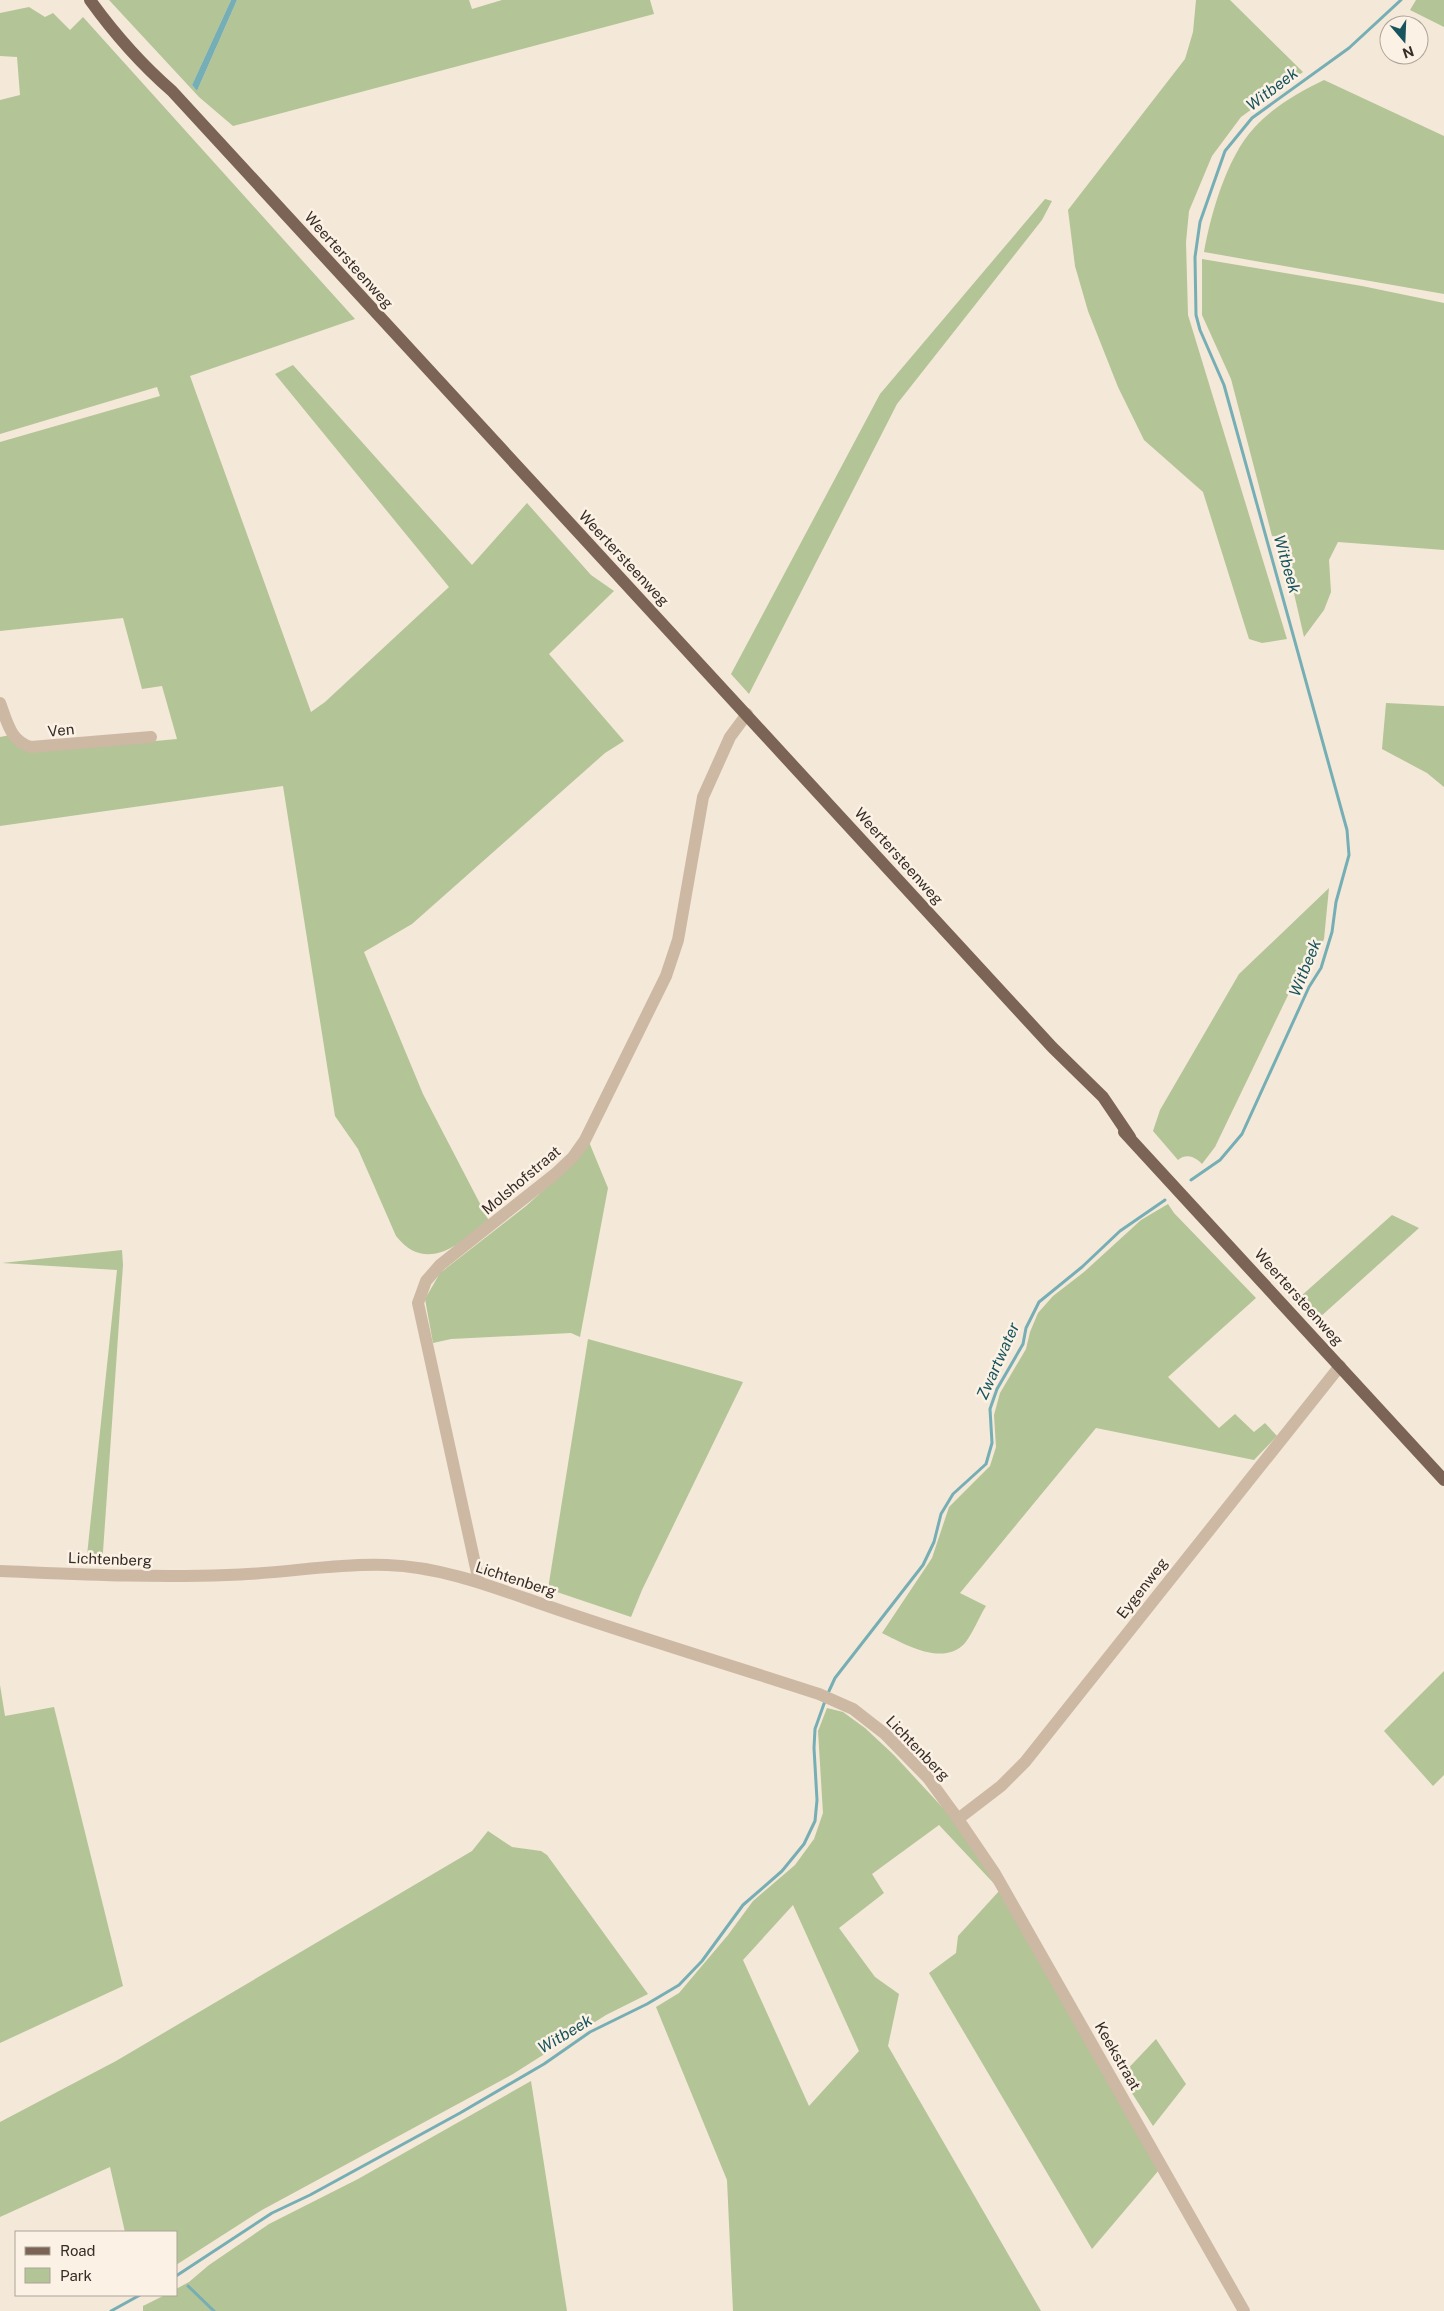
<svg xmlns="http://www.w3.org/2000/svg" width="1444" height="2311" viewBox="0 0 1444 2311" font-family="'Public Sans',sans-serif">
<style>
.green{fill:#b3c497;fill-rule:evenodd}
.water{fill:#75aeb4}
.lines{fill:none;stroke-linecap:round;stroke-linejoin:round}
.stream{stroke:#75aeb4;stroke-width:3}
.minor{stroke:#cdb8a3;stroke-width:12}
.major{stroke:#7b6455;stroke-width:12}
.labels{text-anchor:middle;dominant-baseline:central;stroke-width:5;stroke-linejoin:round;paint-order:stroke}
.street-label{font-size:15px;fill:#372c26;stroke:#fbf2e5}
.water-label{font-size:16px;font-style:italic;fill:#17545d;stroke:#fbf2e5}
</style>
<rect width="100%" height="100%" fill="#f4e8d8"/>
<!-- green -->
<g class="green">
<polygon points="109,0 231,0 192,85 197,91 237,0 469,0 472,9 502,0 650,0 654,14 233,126 199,97"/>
<polygon points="1196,0 1230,0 1303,72 1241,117 1212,156 1189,211 1186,242 1188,315 1287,639 1262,643 1249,639 1203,492 1144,440 1118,387 1088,311 1075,266 1068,210 1185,59 1193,32"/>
<polygon points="1416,0 1444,0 1444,27 1410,10"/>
<path d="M 29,7 L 45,17 L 53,13 L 70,30 L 83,17 L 355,319 L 190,376 L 311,712 L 325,702 L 449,587 L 275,374 L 293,365 L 472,565 L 527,503 L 591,575 L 614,591 L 549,654 L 624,741 L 605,753 L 412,924 L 364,952 L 423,1094 L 489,1221 C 460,1243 427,1275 396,1236 L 358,1149 L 335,1116 L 283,786 L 0,826 L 0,737 L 10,735 L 15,742 L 144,742 L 177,739 L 162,686 L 142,689 L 123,618 L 0,631 L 0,442 L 160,396 L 157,387 L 0,434 L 0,100 L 20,95 L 17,57 L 0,56 L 0,13 Z"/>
<path d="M 1324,80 L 1444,136 L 1444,294 L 1204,252 C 1211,213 1227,157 1254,128 C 1273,107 1299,92 1324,80 Z"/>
<polygon points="1045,199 1052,201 1042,220 897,404 749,694 731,674 880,394"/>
<polygon points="1202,259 1362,286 1444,303 1444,550 1338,542 1329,560 1331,592 1324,610 1304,637 1281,537 1272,536 1231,379 1202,315"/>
<polygon points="1386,703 1444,706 1444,787 1427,773 1382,749"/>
<path d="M 1329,888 L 1324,939 L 1297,995 L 1290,991 L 1215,1147 L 1202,1164 C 1195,1157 1187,1153 1178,1160 L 1153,1131 L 1160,1110 L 1239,974 Z"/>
<polygon points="589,1142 608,1188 580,1337 571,1333 451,1339 433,1343 425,1299 440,1273 526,1206 568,1168"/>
<path d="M 1168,1204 L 1174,1213 L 1256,1298 L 1168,1377 L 1219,1428 L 1235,1414 L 1254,1432 L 1265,1423 L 1277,1436 L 1254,1460 L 1096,1428 L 960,1593 L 986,1606 C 979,1617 973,1633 965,1643 C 943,1667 904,1644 882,1633 L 932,1558 L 949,1507 L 990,1466 L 996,1447 L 994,1415 L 1000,1393 L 1026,1349 L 1030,1332 L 1038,1313 L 1053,1296 L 1084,1272 L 1141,1220 Z"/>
<polygon points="1392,1215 1419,1228 1319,1318 1300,1297"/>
<polygon points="122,1250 123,1265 102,1566 86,1565 117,1270 2,1263"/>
<polygon points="588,1339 743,1382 642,1590 631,1617 548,1589"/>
<polygon points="1444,1671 1444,1775 1433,1786 1384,1731"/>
<polygon points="0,1685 5,1716 54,1707 123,1986 0,2043"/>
<path d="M 827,1708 L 843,1712 L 865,1728 L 894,1755 L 955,1821 L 1001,1890 L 1159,2170 L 1092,2249 L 929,1973 L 956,1953 L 958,1936 L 1000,1890 L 939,1825 L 872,1874 L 884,1893 L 839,1928 L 875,1977 L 899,1994 L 888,2046 L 1041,2311 L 733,2311 L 727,2180 L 656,2007 L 679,1993 L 728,1935 L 753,1901 L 795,1865 L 814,1839 L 823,1813 L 818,1731 ZM 793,1905 L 859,2051 L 809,2106 L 743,1960 Z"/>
<polygon points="488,1831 512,1847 541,1851 547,1855 648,1994 606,2015 513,2074 262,2210 176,2265 176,2232 125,2232 110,2167 0,2217 0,2122 116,2061 472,1851"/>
<polygon points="1156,2039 1186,2084 1153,2126 1121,2076"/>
<polygon points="531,2081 567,2311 143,2311 143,2306 165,2295 176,2295 176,2289 189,2282 209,2265 269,2224 358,2179"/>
</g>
<!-- water -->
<polygon class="water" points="231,0 237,0 197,91 192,85"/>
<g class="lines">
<!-- stream -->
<g class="stream">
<polyline points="1191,1180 1220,1160 1242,1134 1309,987 1321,968 1332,932 1336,902 1349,855 1347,830 1224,385 1200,330 1196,315 1195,257 1200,222 1225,151 1252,118 1349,48 1401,0"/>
<polyline points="829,1691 835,1678 923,1565 934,1542 941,1514 953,1494 986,1464 992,1443 990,1409 997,1389 1023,1344 1026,1328 1039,1302 1082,1267 1120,1231 1165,1200"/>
<polyline points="176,2276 272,2213 310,2195 460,2113 544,2064 590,2032 647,2004 679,1985 702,1961 743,1905 782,1871 804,1844 815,1821 817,1800 814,1748 815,1729 825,1701"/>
<polyline points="188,2286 214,2311"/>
<polyline points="111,2311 140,2295"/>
</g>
<!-- minor -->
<g class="minor">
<path d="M 0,703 C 7,721 10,741 31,747 L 151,737"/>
<path d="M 0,1571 C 76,1574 151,1578 227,1575 C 281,1574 334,1563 387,1565 C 448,1567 505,1592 562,1611 C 647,1640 733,1666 819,1694 L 853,1709 L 885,1734 L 928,1778 L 958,1819 L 994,1872 L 1244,2311"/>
<polyline points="479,1582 418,1303 426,1281 440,1265 555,1174 573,1157 585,1140 666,976 678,940 703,797 730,737 747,714"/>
<polyline points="958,1819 1001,1786 1025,1762 1340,1366"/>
</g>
<!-- major -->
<g class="major">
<path d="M 90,0 C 113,32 141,64 172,91 C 465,410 759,728 1052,1047 L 1103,1097 L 1130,1137"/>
<polyline points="1124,1132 1444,1480"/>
</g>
</g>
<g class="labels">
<!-- street labels -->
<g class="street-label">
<text transform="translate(349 260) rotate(48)">Weertersteenweg</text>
<text transform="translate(624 558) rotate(47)">Weertersteenweg</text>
<text transform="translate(61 730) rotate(-6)">Ven</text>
<text transform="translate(899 856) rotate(48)">Weertersteenweg</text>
<text transform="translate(521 1180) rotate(-40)">Molshofstraat</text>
<text transform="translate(1299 1297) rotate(48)">Weertersteenweg</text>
<text transform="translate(110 1559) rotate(2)">Lichtenberg</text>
<text transform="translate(516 1579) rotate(18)">Lichtenberg</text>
<text transform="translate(1142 1588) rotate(-52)">Eygenweg</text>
<text transform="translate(918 1748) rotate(46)">Lichtenberg</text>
<text transform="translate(1118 2056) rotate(60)">Keekstraat</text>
</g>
<!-- water labels -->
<g class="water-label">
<text transform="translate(1272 89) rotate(-37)">Witbeek</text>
<text transform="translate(1287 564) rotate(74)">Witbeek</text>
<text transform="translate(1305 968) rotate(-68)">Witbeek</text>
<text transform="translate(998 1361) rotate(-66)">Zwartwater</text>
<text transform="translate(565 2034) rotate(-31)">Witbeek</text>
</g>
</g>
<!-- legend -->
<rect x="15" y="2231" width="162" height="65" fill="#fbf2e5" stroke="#ada399"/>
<rect x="25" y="2247" width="25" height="8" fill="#7b6455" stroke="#ada399"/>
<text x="60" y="2256" font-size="15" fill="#372c26">Road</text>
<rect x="25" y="2268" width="25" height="15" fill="#b3c497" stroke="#ada399"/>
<text x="60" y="2281" font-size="15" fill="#372c26">Park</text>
<!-- north arrow -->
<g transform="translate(1404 40) rotate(161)"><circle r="24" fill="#fbf2e5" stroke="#ada399"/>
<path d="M0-4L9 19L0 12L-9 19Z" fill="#17545d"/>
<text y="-8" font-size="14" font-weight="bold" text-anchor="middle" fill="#372c26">N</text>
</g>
</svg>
